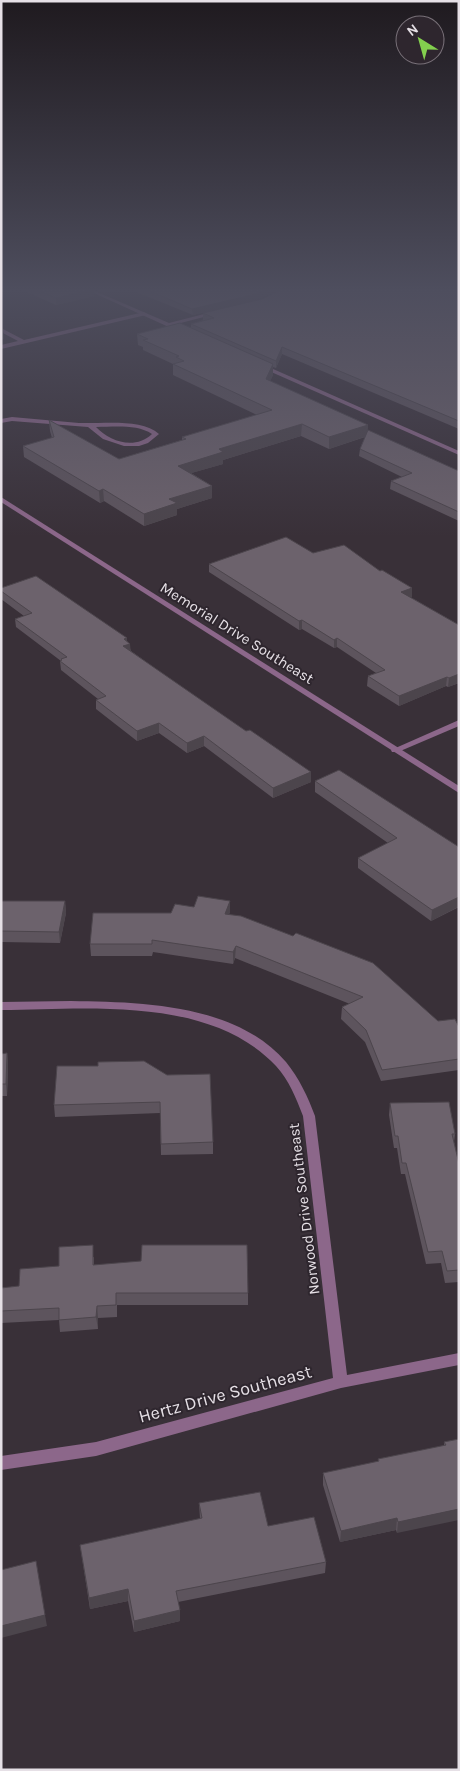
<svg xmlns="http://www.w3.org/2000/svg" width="460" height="1771" viewBox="0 0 460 1771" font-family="Karla,sans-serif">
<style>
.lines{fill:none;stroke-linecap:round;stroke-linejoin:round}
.service{fill:#8c678a;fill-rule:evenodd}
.minor{fill:#8c678a;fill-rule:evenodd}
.tertiary{fill:#8c678a;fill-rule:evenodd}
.wall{fill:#5d545d}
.shaded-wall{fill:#4c454c}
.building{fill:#6c626c;stroke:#4c454c}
.labels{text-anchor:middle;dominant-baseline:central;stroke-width:4;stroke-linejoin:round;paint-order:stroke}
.street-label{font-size:15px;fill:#e6e0e6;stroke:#2e262e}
.near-street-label{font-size:18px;fill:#e6e0e6;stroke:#2e262e}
</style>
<rect width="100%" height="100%" fill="#393038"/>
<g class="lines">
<!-- service -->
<g class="service">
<polygon points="144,312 147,314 146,315 1,349 1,345 18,341 1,332 1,328 24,340"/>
<path d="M 12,417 C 34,419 57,421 79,423 C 102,424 142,418 159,434 L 148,443 L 139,446 L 124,446 L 103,439 L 88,427 L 12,421 L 1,423 L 1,419 ZM 96,427 C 114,427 137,424 152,434 C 135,450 110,442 96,427 Z"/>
</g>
<!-- minor -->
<g class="minor">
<polygon points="85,289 90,289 169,323 216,311 219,313 173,325 184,330 185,331 182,333"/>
<polygon points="260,365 264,365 459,451 459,455 260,367"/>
<polygon points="459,720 459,726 398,752 392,752 391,750"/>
<path d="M 71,1001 C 142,1002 236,1004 286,1062 C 299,1078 308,1097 315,1116 L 347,1375 L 459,1353 L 459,1365 L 341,1388 L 96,1456 L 1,1470 L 1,1456 L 96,1442 L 333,1378 L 303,1116 C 296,1098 289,1080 276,1066 C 210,996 90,1009 1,1010 L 1,1002 Z"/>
</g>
<!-- tertiary -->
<polygon class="tertiary" points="1,497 459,786 459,793 1,502"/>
</g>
<!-- wall -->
<g class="wall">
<polygon points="20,289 94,289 94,296 56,305"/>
<polygon points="94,289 123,289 104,293"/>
<polygon points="129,289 282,289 256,300 193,315"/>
<polygon points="459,289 459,429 282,354 276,368 273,367 273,375 270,381 368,425 367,432 459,471 459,521 390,489 391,481 402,477 359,456 360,449 365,437 329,449 301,436 223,460 223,464 191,473 212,486 212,498 177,509 177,515 144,526 104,501 100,503 24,457 23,446 52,438 50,431 49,420 119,459 182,440 182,437 257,415 173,375 173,364 143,350 143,347 138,345 137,334 191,328 191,324 204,320 203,320 203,313 262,299"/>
<polygon points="313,553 380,571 412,588 412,597 410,597 459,625 459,683 448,687 446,686 399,706 367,686 368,676 376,673 337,647 334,648 302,629 299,630 209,572 209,564"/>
<polygon points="1,588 127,638 127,641 131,651 311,782 273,798 204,746 187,753 159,733 137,741 96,709 96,700 98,699 61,670 60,661 61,661 16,627 15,619 24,616 1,599"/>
<polygon points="315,781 459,847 459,907 431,921 358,868 358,858 388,843 315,792"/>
<polygon points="1,901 65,901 66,913 60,943 1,942"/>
<polygon points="230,912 229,914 438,1021 459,1027 459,1070 381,1081 365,1042 341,1019 342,1007 350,1004 235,958 233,964 153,952 152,956 91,956 90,944 171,913"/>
<polygon points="7,1053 8,1065 7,1096 1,1096 1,1054"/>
<polygon points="144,1061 213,1142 213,1154 161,1155 160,1113 55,1117 54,1105 98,1066"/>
<polygon points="390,1103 455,1134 454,1142 459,1165 459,1282 445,1283 441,1263 426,1264 405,1174 401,1174 397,1148 394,1148 389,1115"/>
<polygon points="94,1257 94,1265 248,1293 248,1305 117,1305 117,1317 98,1318 98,1329 60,1332 59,1320 1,1323 1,1288 19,1286 59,1266"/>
<polygon points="459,1439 397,1533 396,1530 340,1542 323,1485 323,1473 378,1462 378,1459 444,1446 444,1442"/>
<polygon points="199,1503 268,1526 326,1562 325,1573 178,1602 180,1621 134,1632 128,1601 90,1609 80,1545 200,1519"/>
</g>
<!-- shaded-wall -->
<g class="shaded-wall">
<polygon points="94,289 94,296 56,305 56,298"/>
<polygon points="104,289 123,289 104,293"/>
<polygon points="267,289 282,289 256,300 193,315 192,309"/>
<polygon points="1,329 3,329 4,339 1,340"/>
<polygon points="282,347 282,354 276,368 276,361"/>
<polygon points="273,364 273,375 266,390 266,379"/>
<polygon points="302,424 301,436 223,460 223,464 178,477 178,466 219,449"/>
<polygon points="368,425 367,436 329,449 329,437"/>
<polygon points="212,486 212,498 177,509 177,515 144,526 144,514 169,499"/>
<polygon points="103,489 104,501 100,503 99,491"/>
<polygon points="412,588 412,597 401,601 401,592"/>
<polygon points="302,620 302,629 299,630 299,621"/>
<polygon points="127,638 127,645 130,644 131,653 124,655 124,639"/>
<polygon points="337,638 337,647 334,648 334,640"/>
<polygon points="459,674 459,683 448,687 449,678"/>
<polygon points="447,677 446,686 399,706 399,696"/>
<polygon points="159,723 159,733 137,741 137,731"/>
<polygon points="204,736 204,746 187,753 187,743"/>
<polygon points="311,772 311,782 273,798 273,788"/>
<polygon points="459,897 458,907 431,921 432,910"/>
<polygon points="65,901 66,913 60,943 59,932"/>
<polygon points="230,901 230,912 225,925 225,914"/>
<polygon points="236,946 235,958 233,964 233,952"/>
<polygon points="7,1053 8,1065 7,1096 6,1084"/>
<polygon points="97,1306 98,1318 98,1329 96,1317"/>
<polygon points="459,1509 459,1520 397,1533 398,1522"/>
<polygon points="397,1518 396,1530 340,1542 341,1531"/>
<polygon points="128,1589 128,1601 90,1609 89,1598"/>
<polygon points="180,1610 180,1621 134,1632 134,1621"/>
<polygon points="45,1615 47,1626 1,1638 1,1626"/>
</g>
<!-- building -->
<g class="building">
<polygon points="34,289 94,289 56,298"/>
<polygon points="145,289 267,289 256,294 192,309"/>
<polygon points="283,289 459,289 459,421 282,347 276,361 191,324 214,318 203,313 262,299"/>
<polygon points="180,323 273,364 266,379 368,425 329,437 302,424 219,449 223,452 178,466 212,486 169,499 177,503 144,514 103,489 99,491 23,446 54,437 49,420 119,459 186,439 182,437 272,410 173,364 184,361 176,357 179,356 143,340 148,339 137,334"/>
<polygon points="368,430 459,471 459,512 391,481 412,473 360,449"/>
<polygon points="286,537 313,553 344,545 380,571 382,570 412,588 401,592 459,625 459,674 449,678 447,677 399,696 368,676 385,670 337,638 334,640 302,620 299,621 209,564"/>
<polygon points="36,576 127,638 124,639 130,644 123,646 246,731 250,730 311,772 273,788 204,736 187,743 159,723 137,731 96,700 106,696 60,661 62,660 61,659 67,657 15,619 32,613 1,591 1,588"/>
<polygon points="339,770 350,777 459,847 459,897 432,910 358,858 397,838 315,781"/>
<polygon points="198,896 230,901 225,914 241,916 293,936 296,933 373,963 438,1021 455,1019 459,1027 459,1059 382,1070 366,1030 342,1007 363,997 236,946 233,952 152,940 152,944 90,944 93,913 171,913 175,904 194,907"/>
<polygon points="1,901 65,901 59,932 1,931"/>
<polygon points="7,1053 6,1084 1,1084 1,1054"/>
<polygon points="144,1061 167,1075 210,1074 213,1142 161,1144 160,1102 54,1105 57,1066 98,1066 98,1062"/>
<polygon points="449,1102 455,1134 452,1134 459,1164 459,1270 447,1271 442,1251 428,1252 406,1163 402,1163 398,1136 395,1136 390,1103"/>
<polygon points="93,1245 93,1265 141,1261 142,1245 247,1245 248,1293 116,1293 116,1305 97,1306 96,1317 59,1320 59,1308 1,1311 1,1288 19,1286 20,1269 59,1266 59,1247"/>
<polygon points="459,1439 459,1509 398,1522 397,1518 341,1531 323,1473 379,1461 378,1459 446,1445 444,1442"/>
<polygon points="260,1492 268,1526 314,1517 326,1562 176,1591 180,1610 134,1621 128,1589 89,1598 80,1545 202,1518 199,1503"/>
<polygon points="36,1561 45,1615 1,1626 1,1570"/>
</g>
<!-- sky -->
<linearGradient id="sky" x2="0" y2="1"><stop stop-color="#1f1a1f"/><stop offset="0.54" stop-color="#4e4e5e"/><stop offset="1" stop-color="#4e4e5e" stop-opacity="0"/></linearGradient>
<rect width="460" height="537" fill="url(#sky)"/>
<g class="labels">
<!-- street labels -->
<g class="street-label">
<text transform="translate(237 633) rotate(32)">Memorial Drive Southeast</text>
<text transform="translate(304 1209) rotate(-97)">Norwood Drive Southeast</text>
</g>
<!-- near-street labels -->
<g class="near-street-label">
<text transform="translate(225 1394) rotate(-15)">Hertz Drive Southeast</text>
</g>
</g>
<!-- border -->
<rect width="460" height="1771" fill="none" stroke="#e6e0e6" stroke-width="5"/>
<!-- north arrow -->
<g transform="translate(420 40) rotate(323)"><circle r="24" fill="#2e262e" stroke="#787078"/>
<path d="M0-4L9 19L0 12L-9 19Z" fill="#83d04e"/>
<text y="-8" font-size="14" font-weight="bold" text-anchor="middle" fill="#e6e0e6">N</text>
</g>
</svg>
